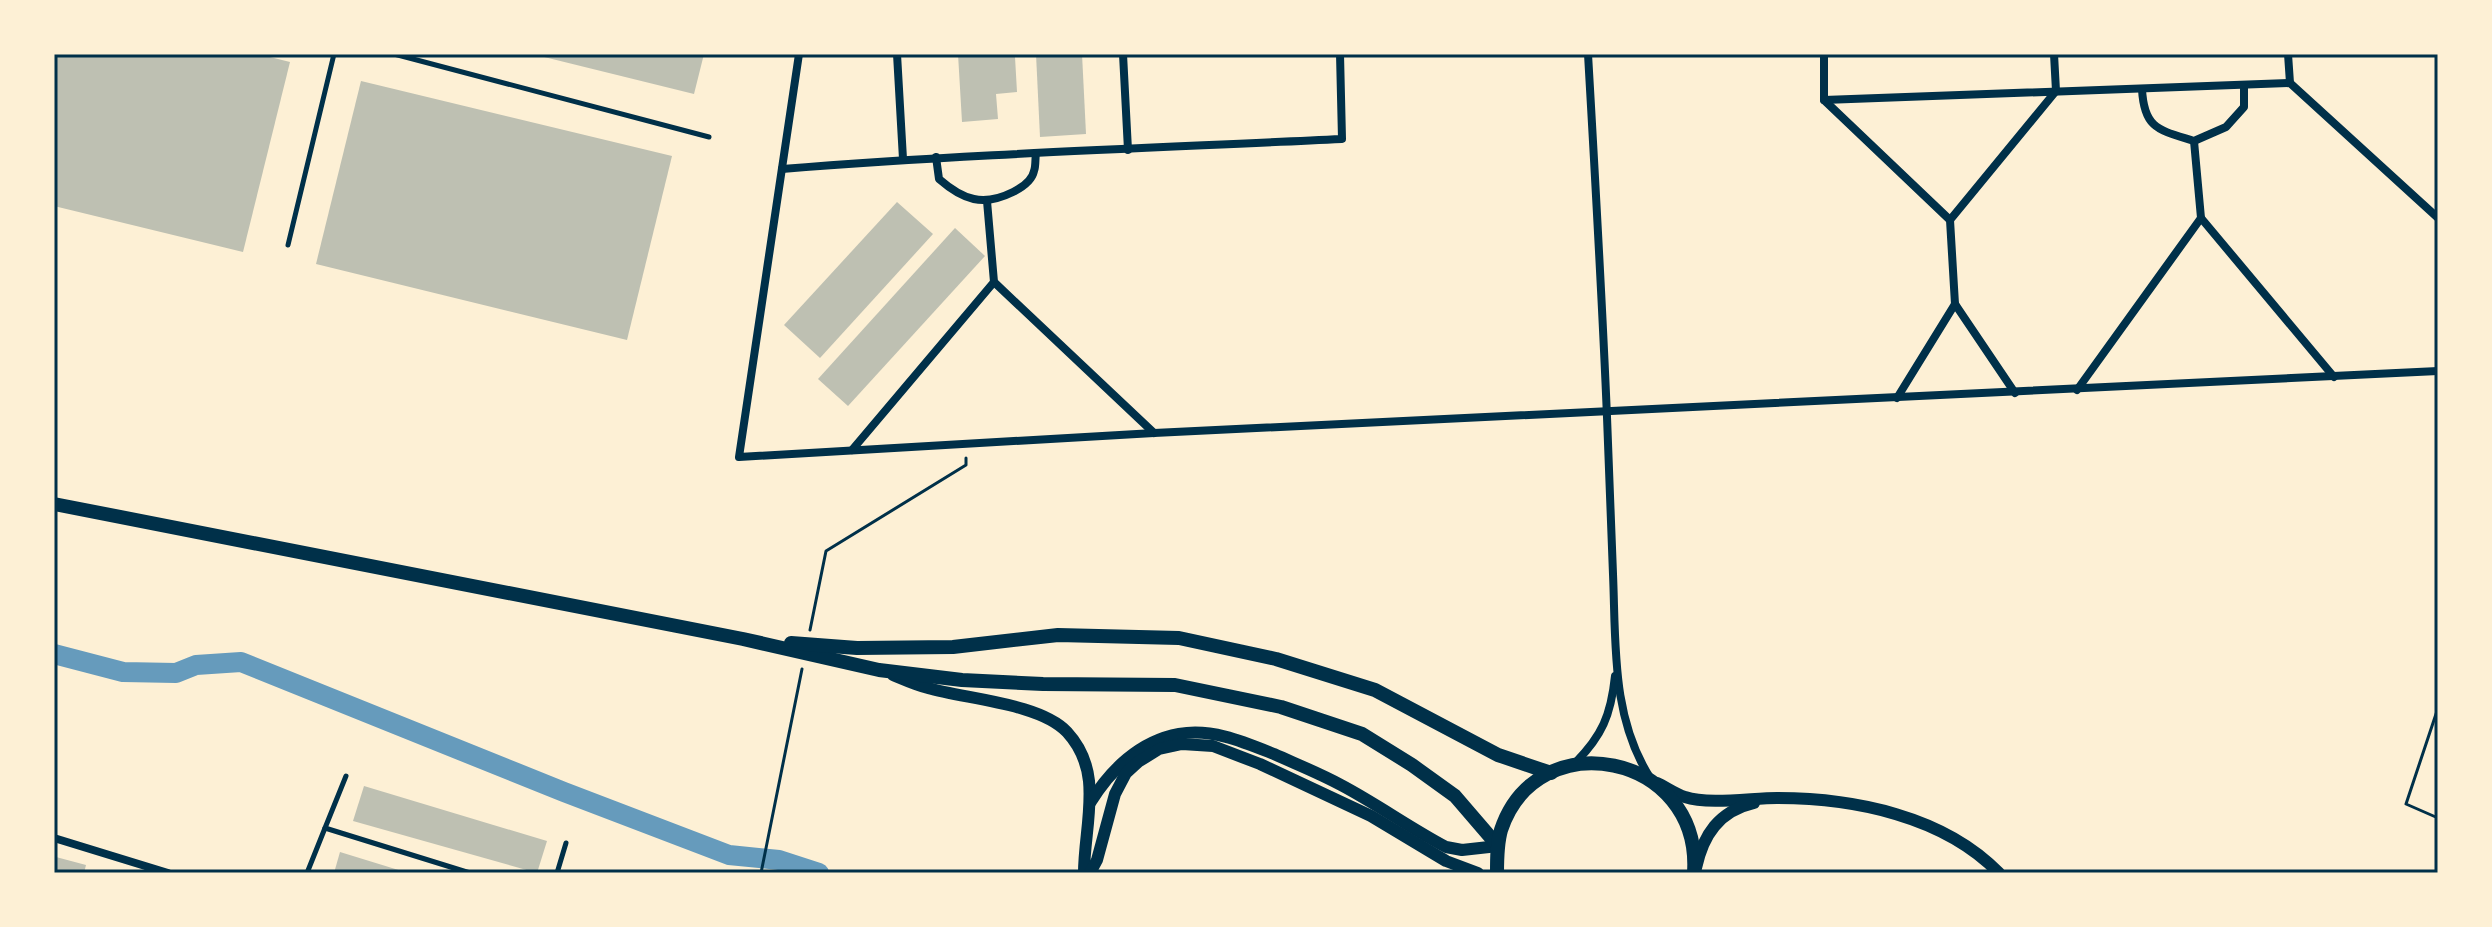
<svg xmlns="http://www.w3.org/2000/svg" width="2492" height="927" viewBox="0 0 2492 927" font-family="'Sofia Sans Condensed',sans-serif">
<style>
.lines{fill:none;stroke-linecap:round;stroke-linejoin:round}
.canal{stroke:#669bbc;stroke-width:20}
.building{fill:#bec0b2}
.path{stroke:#003049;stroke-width:3}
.service{stroke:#003049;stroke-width:5}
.minor{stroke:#003049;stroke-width:8}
.tertiary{stroke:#003049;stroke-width:12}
.secondary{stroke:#003049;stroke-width:14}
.neatline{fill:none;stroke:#003049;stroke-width:3}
</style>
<rect width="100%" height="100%" fill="#fdf0d5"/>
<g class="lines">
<!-- canal -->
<polyline class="canal" points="54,654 123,672 176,673 196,665 241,662 564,792 729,855 779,860 819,873"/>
</g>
<!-- building -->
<g class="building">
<polygon points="54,54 258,54 290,62 243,252 54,206"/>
<polygon points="532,54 704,54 694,94"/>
<polygon points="958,54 1026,54 1026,56 1015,57 1017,92 996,94 998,119 962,122"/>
<polygon points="1036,54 1082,54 1086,134 1040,137"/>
<polygon points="361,81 672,156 627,340 316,264"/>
<polygon points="897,202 933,234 820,358 784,325"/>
<polygon points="955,228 985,256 848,406 818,379"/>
<polygon points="364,786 547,841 537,873 353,821"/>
<polygon points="340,852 405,872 405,873 334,873"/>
<polygon points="56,857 86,865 84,873 54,873"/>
</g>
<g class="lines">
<!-- path -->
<g class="path">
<polyline points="810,630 826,551 966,465 966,458"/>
<polyline points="2438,708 2406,804 2438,818"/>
<polyline points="761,873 802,669"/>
</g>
<!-- service -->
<g class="service">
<polyline points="394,54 709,137"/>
<polyline points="288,245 334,54"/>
<polyline points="325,828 346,776"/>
<polyline points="307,873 325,828 470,873"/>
<polyline points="557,873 566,843"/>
</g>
<!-- minor -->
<g class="minor">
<polyline points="799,54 739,457 1154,433 2438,371"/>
<polyline points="897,54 903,159"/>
<polyline points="1123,54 1128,150"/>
<path d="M 1588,54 C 1595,175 1602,296 1607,417 C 1609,469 1611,521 1613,574 C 1616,643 1611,718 1651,779"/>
<polyline points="1824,54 1824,100 1950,220 1955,304 2015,393"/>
<polyline points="2288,54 2290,83 2438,218"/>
<path d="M 2142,89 C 2144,129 2159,130 2194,141 L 2226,127 L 2244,107 L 2244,85"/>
<polyline points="1824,100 2290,83"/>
<polyline points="2194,141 2201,218 2334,377"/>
<path d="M 936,157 L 939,179 C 963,200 983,207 1013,192 C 1021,188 1032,181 1034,171 C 1036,166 1035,158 1036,153"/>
<path d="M 782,169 C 969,154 1155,148 1342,139 L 1340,54"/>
<polyline points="987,201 994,282 1154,433"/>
<polyline points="1950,220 2056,91 2054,54"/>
<polyline points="2077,390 2201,218"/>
<polyline points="1897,398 1955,304"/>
<polyline points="852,450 994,282"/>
<path d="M 1575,763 C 1602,736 1611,715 1615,676"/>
<polyline points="54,838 168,873"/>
</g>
<!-- tertiary -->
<g class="tertiary">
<path d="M 893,675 C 905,680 916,685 928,688 C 965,699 1040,703 1067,732 C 1079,745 1087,763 1089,781 C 1092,812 1084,843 1084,873"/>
<path d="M 1657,783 C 1666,787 1675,794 1685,797 C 1708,805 1752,798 1777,798 C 1854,798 1944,816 1999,873"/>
<path d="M 1090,803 C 1110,770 1140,741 1179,734 C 1212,728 1244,742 1274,754 C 1296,764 1319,773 1341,785 C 1377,804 1410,828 1446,847 L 1462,850 L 1498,846"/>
<path d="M 1696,868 C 1703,835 1719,811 1754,803"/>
<polyline points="1090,873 1097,860 1115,794 1126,773 1138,762 1159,749 1182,744 1213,746 1260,764 1371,816 1446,861 1478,873"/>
</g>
<!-- secondary -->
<g class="secondary">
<polyline points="54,504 743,639 879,670 962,680 1043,684 1175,685 1281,707 1362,734 1412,765 1455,796 1498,846"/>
<polyline points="791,643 857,648 953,647 1058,635 1179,638 1276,659 1375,690 1498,755 1551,773"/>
<path d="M 1497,873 C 1497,858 1497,844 1501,830 C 1537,721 1702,753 1694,873"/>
</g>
</g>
<!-- border -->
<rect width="2492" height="927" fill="none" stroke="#fdf0d5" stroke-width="112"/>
<rect x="56" y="56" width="2380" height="815" class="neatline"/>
</svg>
